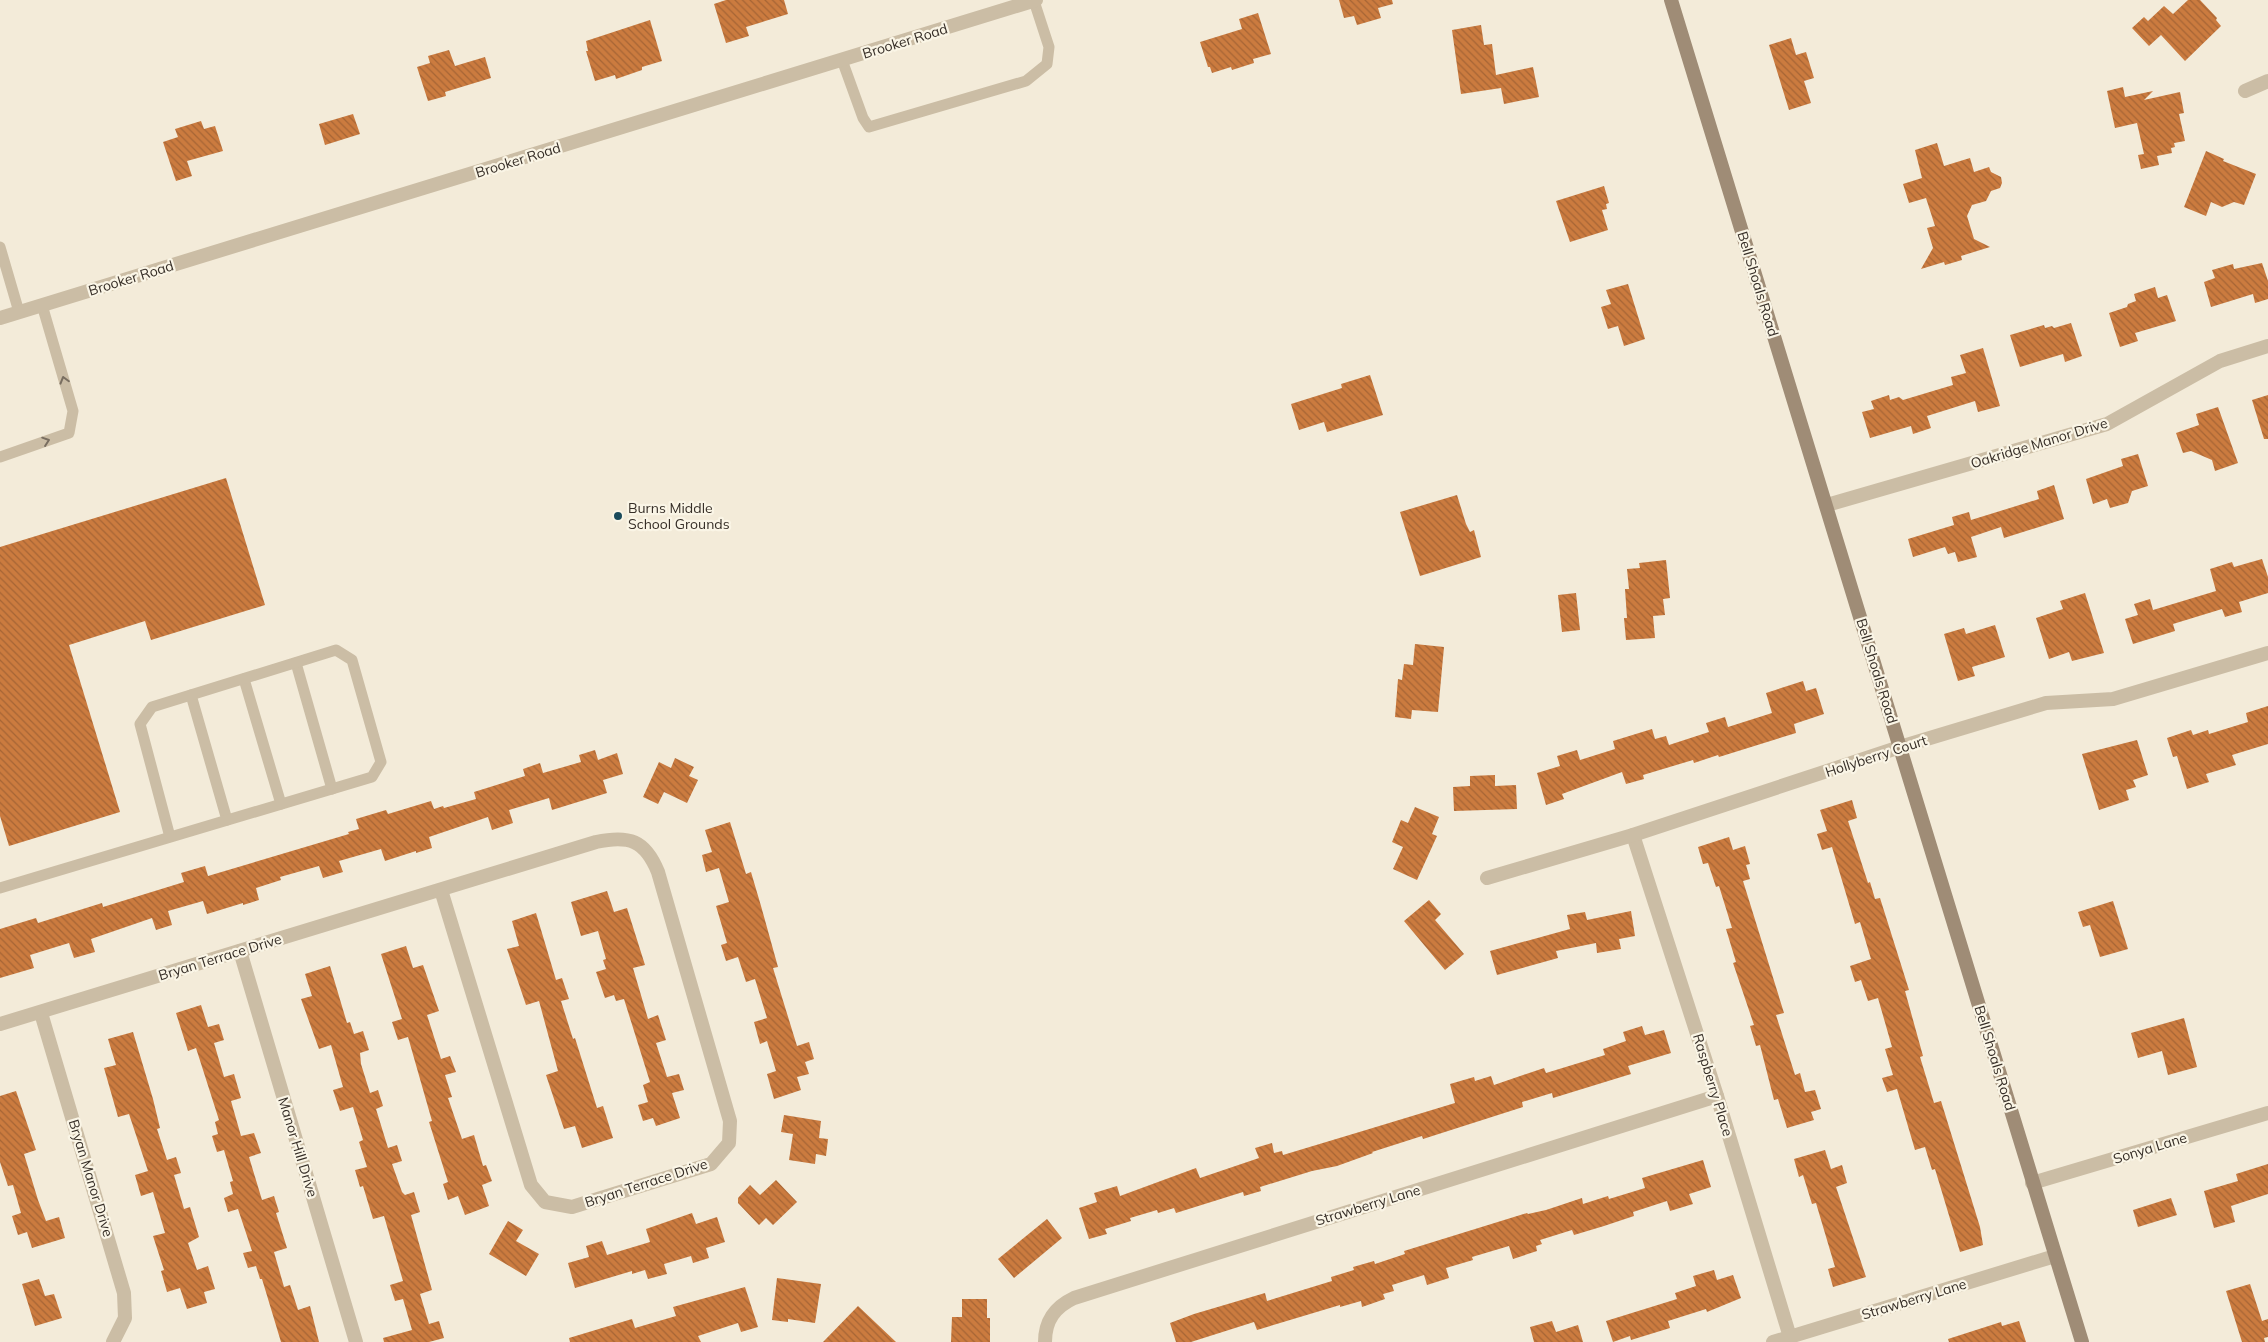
<svg xmlns="http://www.w3.org/2000/svg" width="2268" height="1342" viewBox="0 0 2268 1342" font-family="Mulish,sans-serif">
<style>
.building{fill:url(#building-back-hatch)}
.lines{fill:none;stroke-linecap:round;stroke-linejoin:round}
.service{stroke:#cbbda5;stroke-width:11}
.minor{stroke:#cbbda5;stroke-width:14}
.tertiary{stroke:#cbbda5;stroke-width:14}
.secondary{stroke:#9f8c76;stroke-width:14}
.oneway{stroke:#796e60}
.poi-dot{fill:#1a4a5a;stroke:#faf5e6;stroke-width:2}
.labels{text-anchor:middle;dominant-baseline:central;stroke-width:4.5;stroke-linejoin:round;paint-order:stroke}
.street-label{font-size:14px;fill:#362e27;stroke:#faf5e6}
.poi-label{font-size:14px;fill:#362e27;stroke:#faf5e6;text-anchor:start}
</style>
<defs>
<pattern id="building-back-hatch" width="6" height="6" patternUnits="userSpaceOnUse" patternTransform="scale(1.25)"><rect width="6" height="6" fill="#cb7b3f"/><path d="M-1 5l2 2M0 0l6 6M5-1l2 2" fill="none" stroke="#a66535"/></pattern>
</defs>
<rect width="100%" height="100%" fill="#f3ebd9"/>
<!-- building -->
<g class="building">
<polygon points="726,0 784,0 788,14 746,27 749,36 726,43 714,4"/>
<polygon points="1339,0 1392,0 1393,4 1378,8 1381,18 1357,25 1354,16 1344,18"/>
<polygon points="2188,0 2200,0 2217,18 2216,20 2221,26 2185,61 2161,35 2149,46 2132,28 2144,17 2148,21 2164,6 2173,14"/>
<polygon points="1258,13 1271,54 1253,59 1254,63 1232,70 1231,67 1212,73 1210,67 1208,67 1200,42 1242,29 1239,19"/>
<polygon points="650,20 662,61 642,67 642,70 616,79 615,75 595,81 586,51 588,51 586,41"/>
<polygon points="1481,25 1484,45 1492,44 1496,75 1533,67 1539,97 1504,104 1501,88 1461,94 1452,30"/>
<polygon points="1791,38 1796,55 1806,52 1814,78 1804,81 1811,103 1789,110 1769,45"/>
<polygon points="449,50 455,66 485,57 491,78 445,92 446,96 428,101 417,67 430,63 428,56"/>
<polygon points="2123,87 2125,97 2153,91 2144,100 2180,92 2184,113 2179,114 2185,141 2174,143 2175,147 2171,148 2172,153 2157,156 2159,165 2141,169 2138,155 2144,154 2137,123 2115,128 2107,91"/>
<polygon points="353,114 360,134 325,145 319,124"/>
<polygon points="201,121 204,129 215,126 223,151 187,161 192,176 176,181 163,142 178,137 175,129"/>
<polygon points="1937,143 1944,166 1970,158 1974,172 1989,167 1991,172 2001,177 2002,183 2000,188 1991,191 1986,201 1972,205 1967,216 1974,239 1990,247 1961,256 1962,260 1945,265 1944,262 1921,269 1933,248 1927,228 1935,226 1926,198 1909,203 1903,184 1922,178 1915,150"/>
<polygon points="2206,151 2224,159 2223,161 2256,174 2244,205 2234,202 2222,207 2211,202 2206,216 2184,207"/>
<polygon points="1604,186 1609,203 1606,204 1607,209 1602,210 1608,230 1570,242 1556,201"/>
<polygon points="2262,263 2268,281 2268,299 2255,303 2253,294 2211,307 2204,282 2215,278 2212,270 2233,264 2234,269"/>
<polygon points="1628,284 1645,339 1624,346 1618,326 1608,329 1601,307 1611,304 1606,290"/>
<polygon points="2155,287 2158,298 2167,295 2176,321 2135,333 2138,341 2120,347 2109,313 2127,307 2128,304 2136,301 2134,294"/>
<polygon points="2071,323 2082,356 2065,362 2063,354 2020,367 2010,335 2044,325 2045,328 2052,326 2054,328"/>
<polygon points="1983,348 2000,406 1978,412 1975,401 1927,416 1931,428 1913,434 1911,426 1870,438 1862,412 1874,409 1871,401 1889,395 1890,400 1899,397 1903,400 1953,385 1951,377 1966,373 1960,355"/>
<polygon points="1370,375 1383,415 1327,432 1324,422 1299,430 1291,404 1342,388 1341,384"/>
<polygon points="2268,395 2268,439 2264,439 2252,400"/>
<polygon points="2218,407 2238,463 2215,471 2212,460 2191,451 2183,453 2176,433 2199,425 2196,414"/>
<polygon points="2138,454 2148,486 2132,491 2128,503 2110,508 2107,499 2093,504 2086,479 2123,466 2121,459"/>
<polygon points="226,478 265,605 151,640 145,621 69,645 120,812 9,846 0,816 0,547"/>
<polygon points="2054,485 2064,519 2004,538 2001,527 1971,537 1977,557 1958,562 1955,552 1948,554 1945,547 1913,557 1908,539 1954,525 1952,517 1969,512 1971,520 2039,499 2037,491"/>
<polygon points="1457,495 1466,524 1470,532 1474,530 1481,557 1420,576 1400,512"/>
<polygon points="2262,559 2268,577 2268,593 2239,602 2242,612 2225,617 2222,609 2173,624 2175,631 2133,644 2125,619 2138,615 2134,604 2150,599 2153,610 2216,591 2210,569 2232,562 2234,567"/>
<polygon points="1666,560 1670,598 1663,599 1665,615 1653,616 1655,638 1626,640 1624,618 1627,618 1625,589 1629,589 1627,569 1640,568 1639,563"/>
<polygon points="1576,593 1580,630 1562,632 1558,595"/>
<polygon points="2085,593 2104,653 2072,661 2069,652 2049,659 2036,618 2063,609 2060,601"/>
<polygon points="1995,625 2005,657 1972,667 1975,676 1958,681 1944,634 1964,628 1966,634"/>
<polygon points="1415,644 1444,647 1438,712 1412,710 1411,719 1395,717 1398,679 1402,680 1404,664 1413,665"/>
<polygon points="1803,681 1806,691 1816,688 1824,714 1794,724 1796,733 1719,757 1718,755 1694,763 1693,760 1643,775 1644,779 1626,784 1622,772 1562,794 1564,799 1546,805 1537,773 1560,766 1557,756 1577,750 1580,760 1615,749 1613,741 1652,729 1655,739 1666,736 1669,745 1709,732 1706,723 1725,717 1728,727 1772,713 1766,693"/>
<polygon points="2268,706 2268,744 2232,755 2236,765 2206,774 2209,782 2187,789 2177,756 2173,757 2167,738 2191,730 2193,735 2208,730 2209,734 2248,722 2246,713"/>
<polygon points="2137,740 2148,775 2133,780 2136,787 2126,790 2129,800 2099,810 2082,754"/>
<polygon points="595,750 598,760 617,753 623,774 603,780 607,793 552,810 549,798 509,810 513,823 492,830 488,817 429,837 432,848 416,853 416,851 385,861 381,849 339,861 343,872 323,878 319,866 280,877 281,880 256,888 259,900 243,905 243,903 207,914 203,901 168,911 172,925 156,930 152,918 91,939 95,952 74,958 69,943 30,955 34,968 0,978 0,929 36,918 38,923 102,903 103,907 184,882 181,873 205,866 208,876 349,834 348,832 359,829 356,819 386,810 388,814 431,801 434,809 443,806 444,808 476,799 474,792 525,776 523,769 540,763 543,773 581,762 579,755"/>
<polygon points="675,758 694,767 689,776 698,780 687,803 664,792 658,804 643,797 659,762 671,768"/>
<polygon points="1495,775 1495,786 1516,785 1517,809 1454,811 1453,787 1470,786 1470,776"/>
<polygon points="1852,800 1857,818 1848,821 1868,883 1870,882 1875,899 1880,898 1909,990 1905,991 1923,1056 1920,1057 1934,1103 1941,1101 1980,1227 1983,1245 1960,1252 1935,1169 1932,1170 1925,1147 1915,1150 1897,1089 1887,1092 1882,1078 1893,1075 1885,1049 1892,1047 1878,998 1868,1001 1861,980 1855,982 1850,966 1871,959 1860,922 1855,924 1832,847 1822,850 1817,834 1827,831 1820,810"/>
<polygon points="1415,807 1439,817 1432,834 1437,836 1417,880 1393,869 1403,847 1392,842 1401,820 1408,823"/>
<polygon points="730,822 746,874 751,872 761,906 778,967 773,968 797,1046 809,1042 814,1059 805,1062 809,1074 797,1077 801,1090 774,1099 767,1074 776,1071 767,1041 760,1044 754,1022 767,1018 755,979 746,982 738,957 726,961 721,945 727,943 716,906 729,902 719,868 706,872 702,855 712,852 705,830"/>
<polygon points="1729,837 1733,850 1745,846 1750,864 1746,865 1750,879 1743,881 1784,1013 1776,1015 1795,1075 1800,1073 1805,1092 1815,1090 1821,1109 1811,1112 1814,1120 1787,1128 1778,1099 1774,1100 1760,1045 1756,1046 1750,1026 1754,1025 1733,963 1736,962 1726,929 1732,928 1719,886 1716,887 1708,863 1703,864 1698,847"/>
<polygon points="607,891 614,912 627,908 645,965 633,968 648,1019 658,1015 666,1040 656,1043 667,1077 679,1074 684,1090 672,1093 680,1118 656,1126 653,1118 643,1121 638,1105 648,1102 643,1085 650,1082 624,999 616,1001 614,995 605,998 596,972 606,969 603,960 606,959 598,931 581,936 571,902"/>
<polygon points="1429,900 1441,914 1435,920 1464,954 1445,970 1404,921"/>
<polygon points="2113,901 2128,949 2100,957 2090,925 2083,927 2078,912"/>
<polygon points="1631,911 1635,936 1619,939 1621,949 1597,953 1596,943 1556,951 1558,958 1497,975 1490,951 1570,929 1567,915 1585,912 1587,920"/>
<polygon points="536,913 556,980 562,978 569,999 561,1001 573,1039 575,1038 597,1108 603,1106 613,1138 582,1148 575,1126 564,1129 546,1075 558,1071 539,1001 526,1005 507,949 519,946 512,921"/>
<polygon points="406,946 413,968 423,965 439,1011 427,1015 441,1059 450,1056 456,1072 445,1075 452,1097 448,1098 462,1139 474,1135 483,1166 486,1165 492,1181 482,1185 489,1206 465,1215 458,1196 448,1200 443,1184 448,1182 429,1122 432,1121 408,1037 398,1040 392,1022 402,1019 381,954"/>
<polygon points="330,966 347,1023 350,1022 354,1034 363,1031 369,1050 360,1053 361,1064 370,1093 378,1090 383,1106 376,1109 388,1148 397,1145 402,1161 392,1164 402,1192 405,1195 414,1192 420,1212 411,1215 432,1290 420,1294 429,1324 439,1321 444,1338 429,1342 384,1342 383,1338 412,1330 403,1299 395,1301 390,1285 403,1281 384,1216 373,1219 363,1186 360,1187 355,1170 367,1167 359,1142 363,1140 353,1107 340,1111 333,1090 343,1087 331,1045 319,1049 301,999 312,996 305,974"/>
<polygon points="201,1005 208,1027 219,1024 224,1040 214,1043 224,1077 234,1074 241,1098 231,1101 241,1136 254,1133 261,1153 249,1157 262,1200 274,1196 279,1212 276,1213 287,1248 274,1252 284,1287 290,1285 298,1310 310,1306 319,1342 281,1342 262,1279 260,1279 256,1266 248,1268 243,1253 252,1251 238,1209 228,1212 224,1198 233,1194 230,1182 233,1181 224,1150 217,1152 212,1136 218,1134 215,1122 219,1120 196,1048 188,1051 176,1013"/>
<polygon points="2184,1018 2197,1067 2168,1075 2162,1051 2138,1058 2131,1033"/>
<polygon points="1642,1026 1645,1035 1664,1030 1671,1053 1628,1066 1631,1074 1553,1098 1552,1093 1522,1102 1523,1107 1423,1139 1422,1136 1372,1152 1373,1153 1337,1166 1312,1171 1260,1187 1261,1191 1244,1196 1243,1192 1176,1213 1174,1208 1158,1213 1157,1210 1130,1218 1131,1221 1105,1229 1107,1234 1089,1239 1079,1208 1097,1202 1094,1193 1117,1186 1120,1196 1196,1168 1200,1178 1259,1158 1255,1148 1272,1143 1274,1153 1282,1151 1283,1155 1366,1130 1455,1103 1450,1084 1474,1077 1475,1081 1491,1076 1494,1085 1544,1068 1546,1073 1605,1055 1603,1049 1626,1041 1623,1032"/>
<polygon points="133,1032 153,1099 160,1128 157,1129 167,1160 176,1157 181,1173 174,1175 184,1209 190,1207 199,1237 188,1243 197,1270 208,1266 215,1289 204,1292 207,1303 187,1309 180,1288 167,1292 161,1271 164,1270 153,1236 165,1233 153,1192 141,1196 135,1175 148,1171 129,1114 118,1117 104,1068 116,1065 108,1039"/>
<polygon points="16,1091 36,1150 24,1154 38,1200 46,1221 59,1217 65,1238 32,1248 27,1232 18,1235 12,1216 21,1213 13,1185 8,1186 0,1162 0,1096"/>
<polygon points="784,1115 821,1121 819,1138 828,1139 826,1156 816,1154 815,1164 789,1160 793,1134 781,1132"/>
<polygon points="1825,1150 1831,1169 1842,1165 1847,1183 1836,1187 1866,1277 1833,1287 1828,1269 1835,1267 1816,1203 1812,1204 1803,1175 1799,1177 1794,1159"/>
<polygon points="1703,1160 1711,1187 1689,1194 1693,1204 1670,1211 1667,1201 1633,1212 1634,1216 1604,1226 1574,1235 1572,1230 1540,1240 1542,1244 1536,1246 1537,1251 1513,1259 1509,1246 1472,1257 1473,1260 1446,1268 1449,1278 1427,1285 1424,1275 1392,1285 1394,1291 1383,1294 1385,1299 1362,1307 1361,1301 1340,1307 1340,1305 1257,1330 1254,1322 1191,1342 1176,1342 1170,1323 1194,1314 1265,1293 1267,1301 1332,1281 1331,1277 1354,1270 1353,1267 1374,1261 1375,1264 1405,1254 1404,1251 1527,1213 1528,1214 1546,1210 1582,1198 1583,1204 1608,1196 1609,1199 1645,1188 1642,1178"/>
<polygon points="2268,1164 2268,1194 2231,1206 2235,1222 2214,1228 2204,1191 2238,1181 2236,1174"/>
<polygon points="776,1180 797,1202 773,1225 766,1218 759,1225 738,1203 738,1198 750,1185 760,1195"/>
<polygon points="2171,1198 2177,1215 2138,1227 2133,1210"/>
<polygon points="692,1213 696,1224 717,1217 725,1242 706,1248 709,1258 693,1263 691,1256 664,1264 667,1274 648,1279 645,1270 632,1274 632,1271 575,1288 568,1263 589,1257 586,1246 602,1241 607,1255 650,1242 646,1229"/>
<polygon points="1047,1219 1062,1238 1014,1278 998,1259"/>
<polygon points="508,1221 523,1230 516,1241 539,1254 526,1276 489,1254"/>
<polygon points="1714,1270 1717,1280 1733,1275 1741,1298 1707,1312 1706,1309 1668,1321 1670,1328 1631,1340 1630,1336 1613,1342 1606,1321 1677,1299 1675,1293 1696,1286 1693,1276"/>
<polygon points="777,1278 821,1284 815,1323 788,1319 788,1322 772,1320"/>
<polygon points="39,1279 45,1296 54,1294 62,1318 35,1326 22,1284"/>
<polygon points="2250,1284 2262,1321 2268,1319 2268,1337 2264,1338 2265,1342 2242,1342 2226,1291"/>
<polygon points="745,1287 758,1327 741,1332 738,1323 698,1336 701,1342 570,1342 569,1338 632,1319 635,1328 676,1316 673,1307"/>
<polygon points="962,1299 987,1299 987,1318 990,1318 990,1342 951,1342 952,1317 962,1317"/>
<polygon points="858,1306 896,1342 823,1342"/>
<polygon points="1552,1321 1556,1332 1578,1325 1583,1342 1534,1342 1530,1327"/>
<polygon points="2019,1321 2026,1342 1949,1342 1948,1339 2001,1322 2002,1326"/>
</g>
<g class="lines">
<!-- service -->
<g class="service">
<polyline points="842,60 863,118 869,127 1026,81 1047,64 1049,47 1034,1"/>
<polyline points="0,247 19,312"/>
<polyline points="0,457 69,433 73,411 42,305"/>
<polyline points="296,663 332,789"/>
<polyline points="244,679 281,804"/>
<polyline points="191,695 227,820"/>
<polyline points="0,888 372,777 381,762 352,660 336,650 152,707 140,724 170,837"/>
</g>
<!-- minor -->
<g class="minor">
<polyline points="2245,91 2268,81"/>
<polyline points="1827,505 2107,424 2220,361 2268,346"/>
<polyline points="1633,835 1717,1096 1790,1337"/>
<polyline points="1487,878 1633,835 1900,747 2046,703 2113,699 2268,653"/>
<polyline points="240,951 356,1342"/>
<polyline points="41,1013 124,1293 125,1318 113,1342"/>
<path d="M 0,1024 L 596,842 C 629,835 645,840 658,872 L 730,1121 L 729,1143 L 711,1164 L 572,1207 L 545,1202 L 531,1185 L 441,890"/>
<polyline points="2032,1183 2268,1113"/>
<path d="M 1045,1342 C 1045,1320 1055,1307 1074,1298 L 1717,1096"/>
<polyline points="1773,1342 2055,1256"/>
</g>
<!-- tertiary -->
<polyline class="tertiary" points="0,318 1036,0"/>
<!-- secondary -->
<polyline class="secondary" points="1671,0 2082,1342"/>
</g>
<!-- one-way arrows -->
<defs><path id="oneway-chevron" d="M-2-3.5L2.5 0L-2 3.5" fill="none" stroke-width="1.6" stroke-linecap="round" stroke-linejoin="round" transform="scale(1.25)"/></defs>
<g class="oneway">
<use href="#oneway-chevron" transform="translate(64 380) rotate(-106)"/>
<use href="#oneway-chevron" transform="translate(46 441) rotate(-19)"/>
</g>
<!-- markers -->
<circle class="poi-dot" cx="618" cy="516" r="5"/>
<g class="labels">
<!-- street labels -->
<g class="street-label">
<text transform="translate(905 41) rotate(-17)">Brooker Road</text>
<text transform="translate(518 160) rotate(-17)">Brooker Road</text>
<text transform="translate(131 278) rotate(-17)">Brooker Road</text>
<text transform="translate(1758 284) rotate(73)">Bell Shoals Road</text>
<text transform="translate(2039 443) rotate(-17)">Oakridge Manor Drive</text>
<text transform="translate(1877 671) rotate(73)">Bell Shoals Road</text>
<text transform="translate(1876 756) rotate(-18)">Hollyberry Court</text>
<text transform="translate(220 957) rotate(-17)">Bryan Terrace Drive</text>
<text transform="translate(1995 1058) rotate(73)">Bell Shoals Road</text>
<text transform="translate(1713 1085) rotate(73)">Raspberry Place</text>
<text transform="translate(298 1147) rotate(73)">Manor Hill Drive</text>
<text transform="translate(2150 1148) rotate(-17)">Sonya Lane</text>
<text transform="translate(91 1178) rotate(73)">Bryan Manor Drive</text>
<text transform="translate(646 1183) rotate(-18)">Bryan Terrace Drive</text>
<text transform="translate(1368 1205) rotate(-17)">Strawberry Lane</text>
<text transform="translate(1914 1299) rotate(-17)">Strawberry Lane</text>
</g>
<!-- poi labels -->
<g class="poi-label">
<text x="628" y="508">Burns Middle<tspan x="628" dy="16">School Grounds</tspan></text>
</g>
</g>
</svg>
